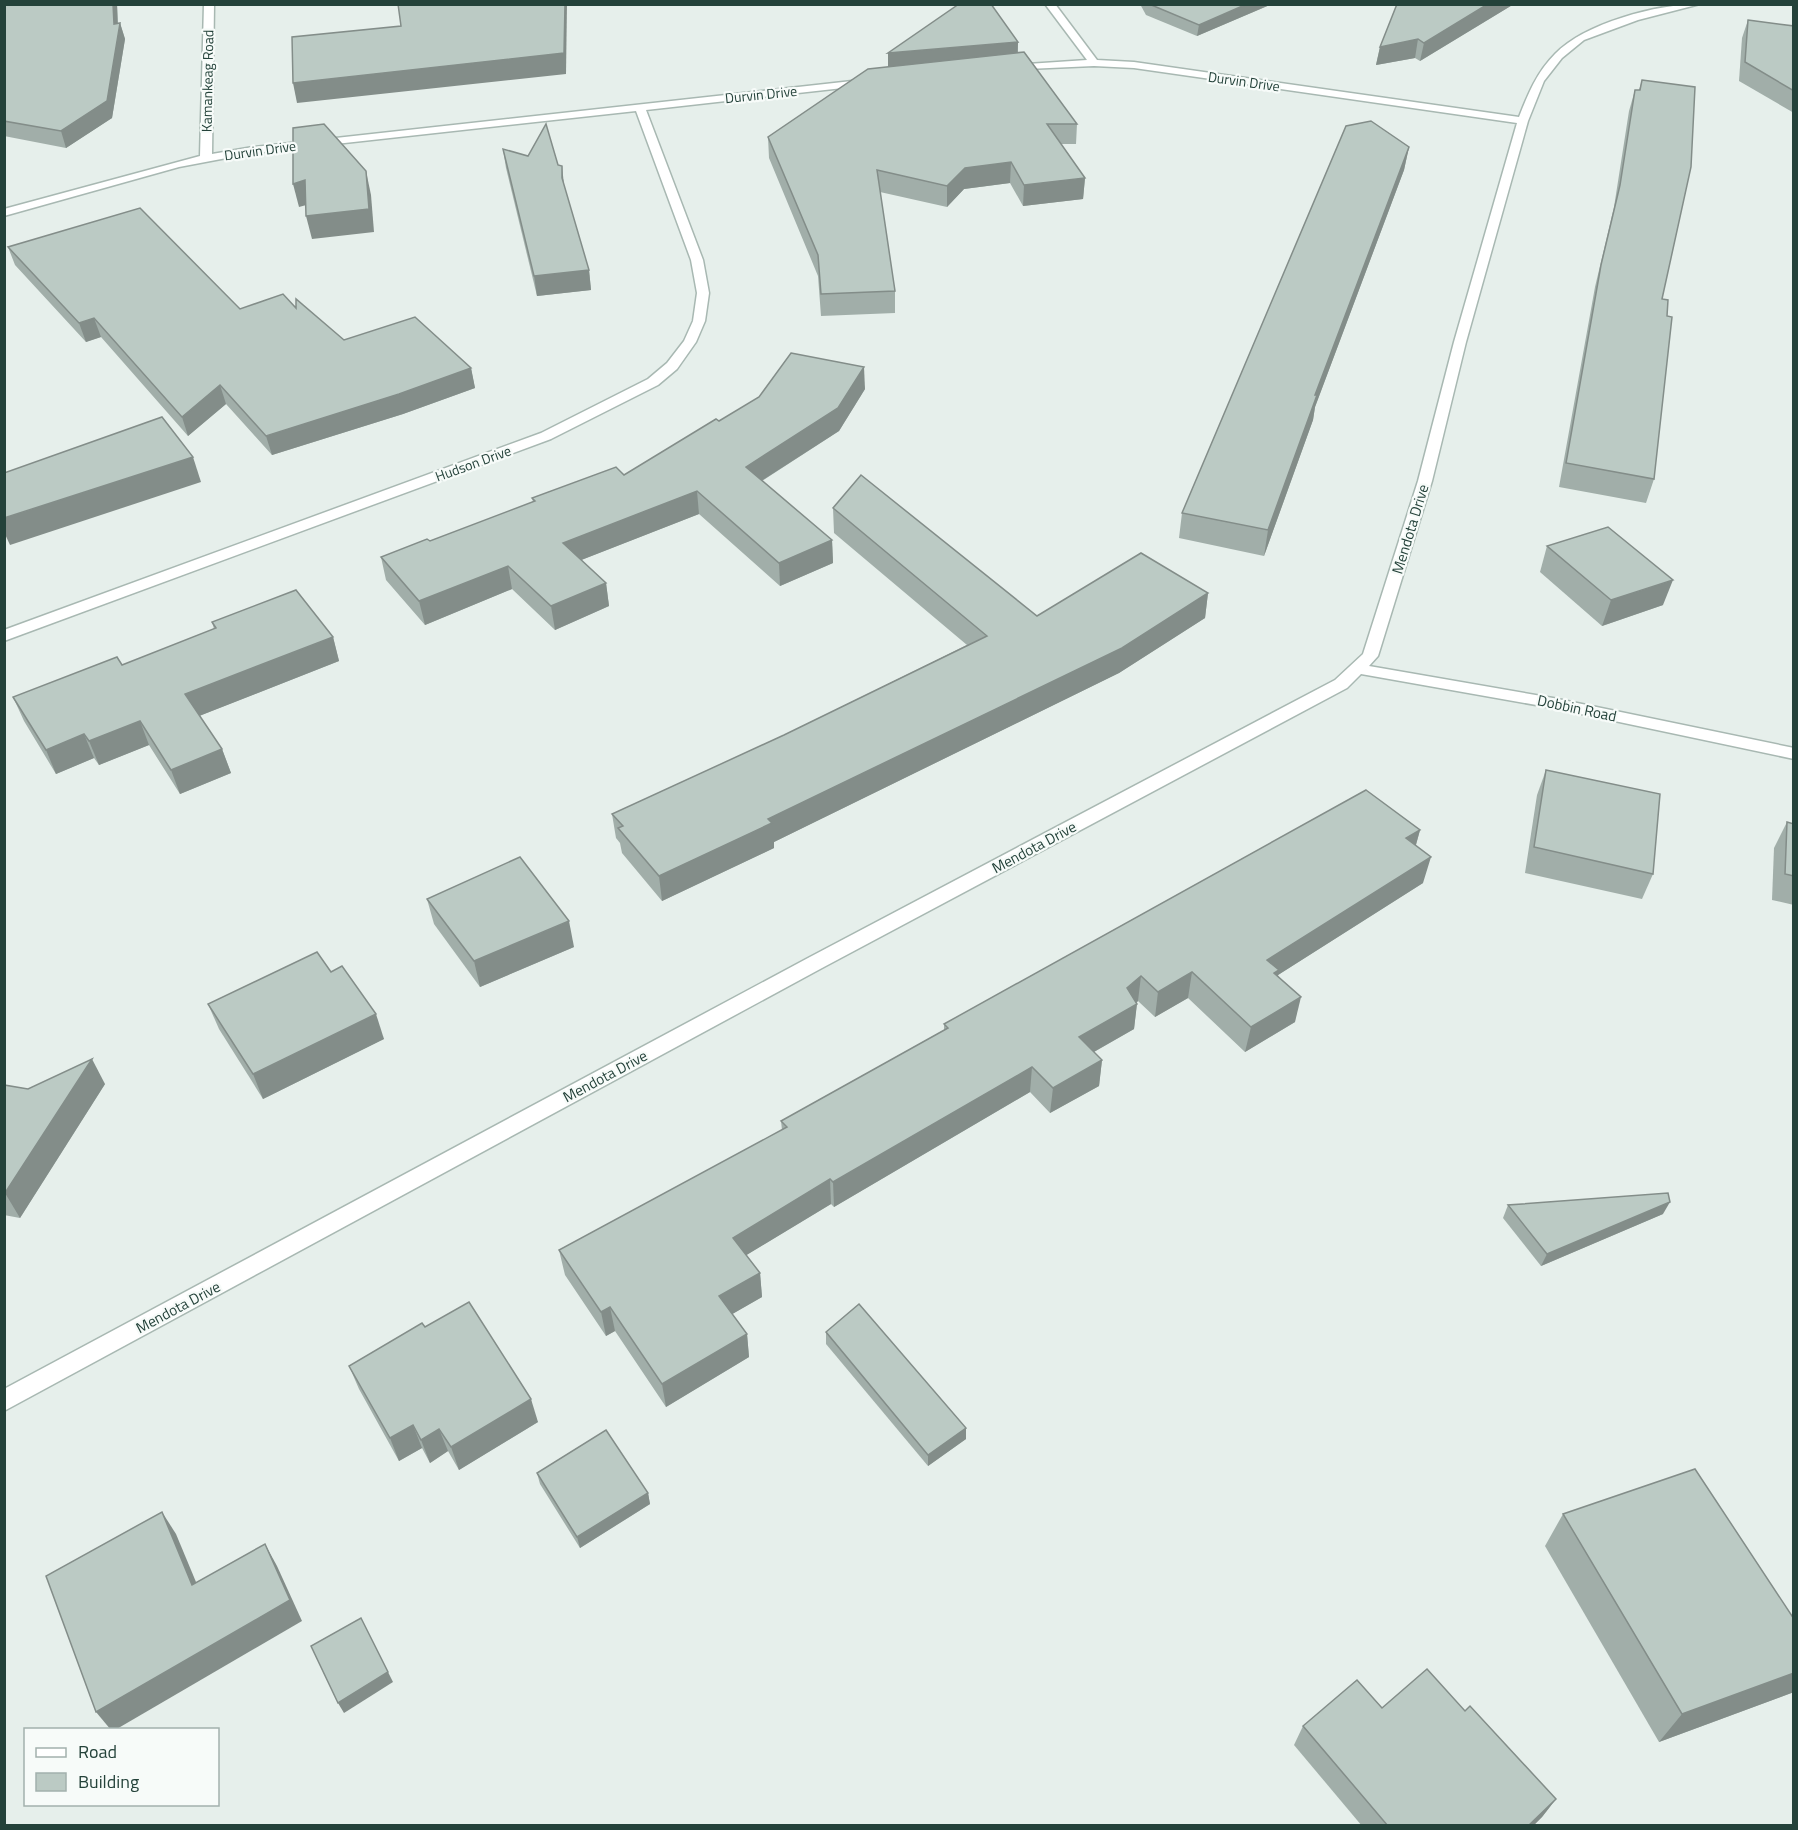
<svg xmlns="http://www.w3.org/2000/svg" width="1798" height="1830" viewBox="0 0 1798 1830" font-family="'Titillium Web',sans-serif">
<style>
.lines{fill:none;stroke-linecap:round;stroke-linejoin:round}
.street-casing{stroke:#a8b8b2;stroke-width:3}
.street{fill:#fff;fill-rule:evenodd}
.wall{fill:#a1aea9}
.shaded-wall{fill:#838d89}
.building{fill:#bbcac4;stroke:#838d89;stroke-width:1.5}
.labels{text-anchor:middle;dominant-baseline:central;stroke-width:4.5;stroke-linejoin:round;paint-order:stroke}
.far-street-label{font-size:14px;fill:#24423a;stroke:#f7fbf9}
.street-label{font-size:15px;fill:#24423a;stroke:#f7fbf9}
</style>
<rect width="100%" height="100%" fill="#e6efeb"/>
<g class="lines">
<!-- street casing -->
<g class="street-casing">
<g id="street">
<polygon points="204,4 214,4 212,154 253,147 870,79 875,82 870,85 646,110 703,260 709,293 705,321 696,342 677,369 658,385 551,439 4,641 4,630 541,433 648,379 667,363 684,341 693,321 697,293 691,260 636,111 253,153 179,167 4,216 4,209 200,156"/>
<path d="M 1045,4 L 1055,4 L 1097,60 L 1134,62 L 1519,117 C 1528,94 1537,72 1555,54 C 1585,23 1657,4 1700,4 L 1638,20 L 1584,40 L 1562,58 L 1544,81 L 1528,121 L 1466,342 L 1432,481 L 1378,656 L 1369,666 L 1553,698 L 1794,748 L 1794,759 L 1553,708 L 1361,674 L 1347,688 L 822,968 L 4,1411 L 4,1389 L 808,958 L 1335,680 L 1363,654 L 1418,481 L 1454,342 L 1517,123 L 1134,68 L 1094,66 L 1007,70 L 1007,66 L 1011,65 L 1087,60 Z"/>
</g>
</g>
<!-- street -->
<use href="#street" class="street"/>
</g>
<!-- wall -->
<g class="wall">
<polygon points="4,4 117,4 118,24 120,23 125,39 112,118 66,148 4,136"/>
<polygon points="1140,4 1272,4 1197,36 1146,15"/>
<polygon points="1514,4 1420,61 1415,58 1376,65 1380,47"/>
<polygon points="1748,20 1794,26 1794,113 1739,81 1742,38"/>
<polygon points="1018,42 1018,53 1077,124 1076,144 1061,144 1085,178 1083,199 1023,206 1010,183 964,189 947,207 880,192 895,291 895,313 821,316 818,276 769,158 768,137 888,67"/>
<polygon points="1642,80 1662,299 1654,479 1646,503 1559,487 1595,287 1614,207 1629,111 1635,90 1639,90"/>
<polygon points="1409,147 1404,170 1315,407 1313,420 1264,556 1179,538 1182,513"/>
<polygon points="503,149 589,270 591,290 537,296 506,168"/>
<polygon points="8,247 240,309 296,308 344,340 471,368 475,388 403,414 272,455 226,404 188,436 101,337 86,342 15,265"/>
<polygon points="865,389 839,431 762,481 832,540 833,563 780,586 699,514 581,560 606,583 609,606 555,630 512,589 425,625 386,580 381,557 430,541 533,502 532,498 624,475 719,421"/>
<polygon points="833,508 1037,616 1208,593 1205,618 1119,673 774,842 774,848 662,901 622,853 620,843 616,838 612,814 784,735 967,645 834,533"/>
<polygon points="1547,546 1663,605 1602,626 1540,572"/>
<polygon points="212,622 333,637 339,661 199,716 222,749 231,773 180,794 149,745 99,765 94,758 56,774 24,721 13,697 122,665 214,629"/>
<polygon points="1546,770 1653,874 1642,899 1525,873 1537,795"/>
<polygon points="1787,822 1794,824 1794,905 1772,900 1774,848"/>
<polygon points="1420,830 1416,845 1423,883 1278,975 1295,1022 1245,1052 1188,998 1155,1017 1138,1001 1137,1002 1134,1029 1094,1052 1102,1060 1099,1086 1050,1113 1030,1092 834,1207 831,1204 746,1255 760,1273 762,1297 732,1314 747,1334 749,1357 666,1407 615,1331 606,1336 565,1275 559,1250 782,1130 781,1121 944,1030 944,1024"/>
<polygon points="427,899 574,947 480,987 434,924"/>
<polygon points="331,972 384,1039 263,1099 219,1029 208,1004"/>
<polygon points="105,1084 20,1218 4,1215 4,1085 28,1089"/>
<polygon points="1508,1205 1663,1214 1541,1266 1503,1218"/>
<polygon points="425,1327 538,1422 459,1470 448,1451 430,1463 422,1448 399,1461 359,1389 349,1366"/>
<polygon points="826,1332 966,1428 966,1439 928,1466 826,1344"/>
<polygon points="537,1473 648,1493 650,1504 580,1548 540,1484"/>
<polygon points="1563,1514 1794,1619 1794,1692 1659,1742 1545,1546"/>
<polygon points="1382,1708 1465,1711 1556,1799 1542,1817 1533,1826 1362,1826 1294,1745 1303,1726"/>
</g>
<!-- shaded-wall -->
<g class="shaded-wall">
<polygon points="113,4 117,4 118,34 120,23 125,39 112,118 66,148 61,131 114,24"/>
<polygon points="565,4 567,4 566,74 297,103 293,83"/>
<polygon points="1247,4 1272,4 1197,36 1199,25"/>
<polygon points="1488,4 1514,4 1420,61 1424,43"/>
<polygon points="1418,39 1415,58 1376,65 1380,47"/>
<polygon points="1018,42 1017,64 888,75 888,53"/>
<polygon points="1409,147 1404,170 1315,407 1313,420 1264,556 1268,530 1315,395"/>
<polygon points="1011,162 1010,183 964,189 947,207 947,186 965,168"/>
<polygon points="562,166 564,185 564,197 562,178"/>
<polygon points="366,171 371,195 374,232 312,239 306,216"/>
<polygon points="1085,178 1083,199 1023,206 1024,185"/>
<polygon points="305,180 310,204 299,207 293,184"/>
<polygon points="589,270 591,290 537,296 534,276"/>
<polygon points="94,318 101,337 86,342 79,323"/>
<polygon points="864,367 865,389 839,431 747,490 746,467"/>
<polygon points="471,368 475,388 403,414 272,455 266,436"/>
<polygon points="220,385 226,404 188,436 182,417"/>
<polygon points="193,457 201,482 10,545 4,532 4,518"/>
<polygon points="697,491 699,514 566,566 563,543"/>
<polygon points="832,540 833,563 780,586 779,563"/>
<polygon points="508,566 512,589 425,625 419,601"/>
<polygon points="1673,580 1663,605 1602,626 1611,600"/>
<polygon points="606,583 609,606 555,630 551,606"/>
<polygon points="1208,593 1205,618 1119,673 774,842 774,848 662,901 659,876 768,819"/>
<polygon points="333,637 339,661 194,718 185,694"/>
<polygon points="140,721 149,745 99,765 89,741"/>
<polygon points="84,734 94,758 56,774 46,750"/>
<polygon points="222,749 231,773 180,794 171,770"/>
<polygon points="1420,830 1413,855 1406,838"/>
<polygon points="1431,857 1423,883 1278,975 1274,995 1267,960"/>
<polygon points="569,921 574,947 480,987 474,961"/>
<polygon points="1192,972 1188,998 1155,1017 1158,992"/>
<polygon points="1141,976 1138,1001 1131,1008 1137,1004 1134,1029 1076,1062 1079,1037 1127,988"/>
<polygon points="1301,997 1295,1022 1245,1052 1251,1027"/>
<polygon points="376,1014 384,1039 263,1099 253,1074"/>
<polygon points="92,1059 105,1084 20,1218 5,1193"/>
<polygon points="1102,1060 1099,1086 1050,1113 1053,1088"/>
<polygon points="1032,1067 1030,1092 834,1207 833,1182"/>
<polygon points="830,1179 831,1204 735,1262 733,1238"/>
<polygon points="1670,1202 1663,1214 1541,1266 1547,1254"/>
<polygon points="760,1273 762,1297 722,1320 719,1296"/>
<polygon points="610,1307 615,1331 606,1336 601,1312"/>
<polygon points="747,1334 749,1357 666,1407 662,1384"/>
<polygon points="531,1399 538,1422 459,1470 451,1447"/>
<polygon points="413,1425 422,1448 399,1461 390,1438"/>
<polygon points="966,1428 966,1439 928,1466 928,1455"/>
<polygon points="439,1429 448,1451 430,1463 421,1440"/>
<polygon points="648,1493 650,1504 580,1548 577,1537"/>
<polygon points="162,1512 176,1534 206,1606 192,1585"/>
<polygon points="265,1544 277,1566 302,1621 115,1730 111,1730 96,1712"/>
<polygon points="361,1618 393,1682 344,1713 338,1703"/>
<polygon points="1794,1673 1794,1692 1659,1742 1682,1714"/>
<polygon points="1556,1799 1542,1817 1533,1826 1528,1826"/>
</g>
<!-- building -->
<g class="building">
<polygon points="4,4 113,4 114,24 120,23 107,101 61,131 4,121"/>
<polygon points="398,4 565,4 564,53 293,83 292,37 401,26"/>
<polygon points="959,4 991,4 1018,42 888,53"/>
<polygon points="1149,4 1247,4 1199,25"/>
<polygon points="1397,4 1488,4 1424,43 1418,39 1380,47"/>
<polygon points="1748,20 1794,26 1794,91 1745,62"/>
<polygon points="1024,52 1077,124 1047,124 1085,178 1024,185 1011,162 965,168 947,186 877,170 895,291 821,294 818,255 768,137 868,69"/>
<polygon points="1642,80 1695,87 1691,167 1662,299 1668,300 1667,316 1672,317 1654,479 1566,463 1601,265 1620,185 1635,90 1640,90"/>
<polygon points="1371,121 1409,147 1315,395 1317,395 1268,530 1182,513 1346,126"/>
<polygon points="324,124 366,171 369,209 306,216 305,180 293,184 293,128"/>
<polygon points="546,124 558,165 562,166 562,178 589,270 534,276 503,149 528,156"/>
<polygon points="140,208 240,309 283,294 296,308 296,299 344,340 415,317 471,368 399,394 266,436 220,385 182,417 94,318 79,323 8,247"/>
<polygon points="791,353 864,367 838,408 746,467 832,540 779,563 697,491 563,543 606,583 551,606 508,566 419,601 381,557 427,539 430,541 535,501 532,498 616,467 624,475 716,419 719,421 759,397"/>
<polygon points="162,417 193,457 4,518 4,473"/>
<polygon points="861,475 1037,616 1141,553 1208,593 1122,648 768,819 772,823 659,876 618,828 623,826 612,814 784,735 987,636 833,508"/>
<polygon points="1608,527 1673,580 1611,600 1547,546"/>
<polygon points="296,590 333,637 185,694 222,749 171,770 140,721 89,741 84,734 46,750 13,697 117,657 122,665 216,628 212,622"/>
<polygon points="1546,770 1660,794 1653,874 1534,847"/>
<polygon points="1366,790 1420,830 1406,838 1431,857 1267,960 1279,970 1274,973 1301,997 1251,1027 1192,972 1158,992 1141,976 1127,988 1137,1004 1079,1037 1102,1060 1053,1088 1032,1067 833,1182 830,1179 733,1238 760,1273 719,1296 747,1334 662,1384 610,1307 601,1312 559,1250 787,1127 781,1121 948,1028 944,1024"/>
<polygon points="1787,822 1794,824 1794,876 1785,874"/>
<polygon points="520,857 569,921 474,961 427,899"/>
<polygon points="317,952 331,972 342,966 376,1014 253,1074 208,1004"/>
<polygon points="92,1059 5,1193 4,1193 4,1085 28,1089"/>
<polygon points="1668,1193 1670,1202 1547,1254 1508,1205"/>
<polygon points="469,1302 531,1399 451,1447 439,1429 421,1440 413,1425 390,1438 349,1366 422,1323 425,1327"/>
<polygon points="859,1304 966,1428 928,1455 826,1332"/>
<polygon points="606,1430 648,1493 577,1537 537,1473"/>
<polygon points="1695,1469 1794,1619 1794,1673 1682,1714 1563,1514"/>
<polygon points="162,1512 192,1585 265,1544 290,1600 96,1712 46,1576"/>
<polygon points="361,1618 388,1672 338,1703 311,1646"/>
<polygon points="1427,1669 1465,1711 1470,1706 1556,1799 1528,1826 1388,1826 1303,1726 1357,1680 1382,1708"/>
</g>
<g class="labels">
<!-- far-street labels -->
<g class="far-street-label">
<text transform="translate(207 81) rotate(-89)">Kamankeag Road</text>
<text transform="translate(1244 81) rotate(8)">Durvin Drive</text>
<text transform="translate(761 94) rotate(-6)">Durvin Drive</text>
<text transform="translate(260 150) rotate(-8)">Durvin Drive</text>
<text transform="translate(473 463) rotate(-20)">Hudson Drive</text>
</g>
<!-- street labels -->
<g class="street-label">
<text transform="translate(1410 529) rotate(-73)">Mendota Drive</text>
<text transform="translate(1577 708) rotate(12)">Dobbin Road</text>
<text transform="translate(1034 847) rotate(-28)">Mendota Drive</text>
<text transform="translate(605 1076) rotate(-28)">Mendota Drive</text>
<text transform="translate(178 1307) rotate(-28)">Mendota Drive</text>
</g>
</g>
<!-- border -->
<rect width="1798" height="1830" fill="none" stroke="#24423a" stroke-width="12"/>
<!-- legend -->
<rect x="24" y="1728" width="195" height="78" fill="#f7fbf9" stroke="#a3b1ad" stroke-width="1.5"/>
<rect x="36" y="1748" width="30" height="9" fill="#ffffff" stroke="#a3b1ad" stroke-width="1.5"/>
<text x="78" y="1758" font-size="18" fill="#24423a">Road</text>
<rect x="36" y="1773" width="30" height="18" fill="#bbcac4" stroke="#a3b1ad" stroke-width="1.5"/>
<text x="78" y="1788" font-size="18" fill="#24423a">Building</text>
</svg>
